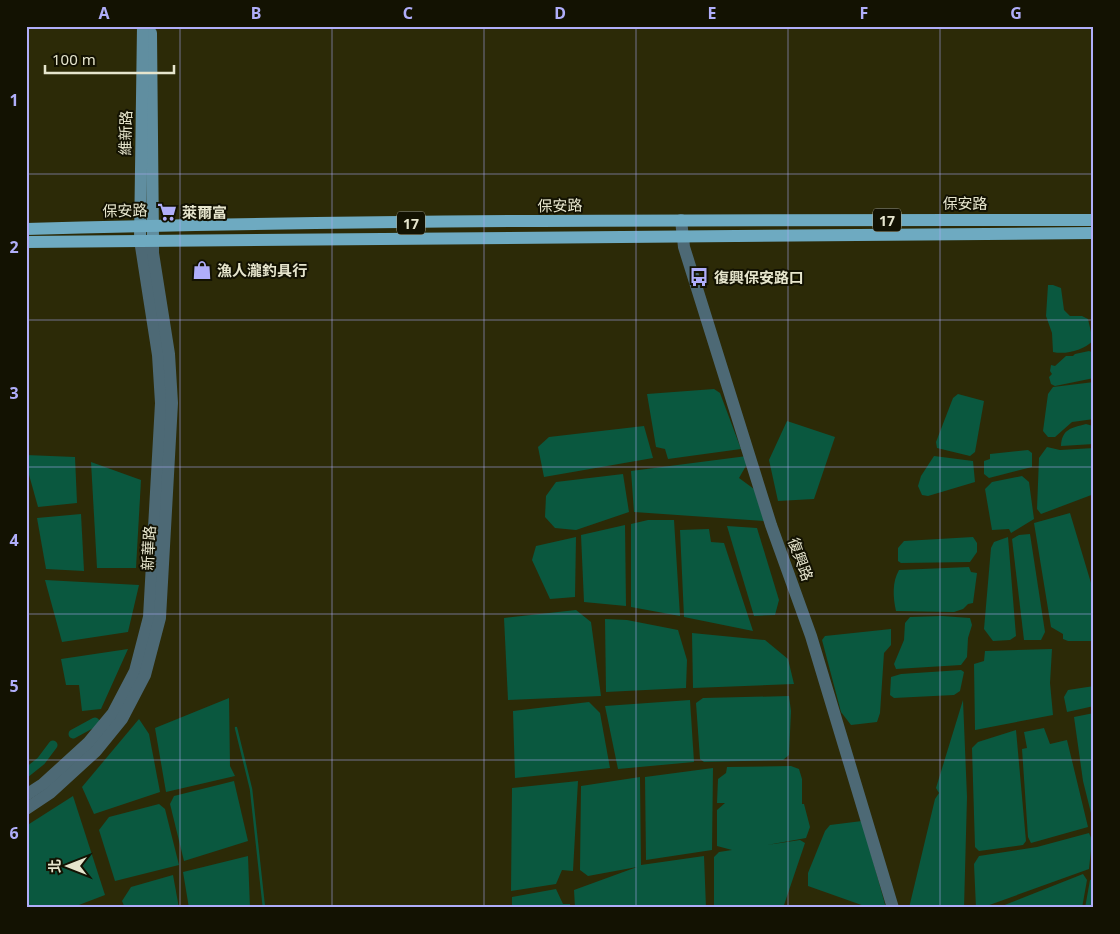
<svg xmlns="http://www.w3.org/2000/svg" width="1120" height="934" viewBox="0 0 1120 934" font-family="'Noto Sans','Noto Sans TC',sans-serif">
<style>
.water{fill:#0a583f}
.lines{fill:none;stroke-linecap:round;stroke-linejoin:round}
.stream{stroke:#0a583f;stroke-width:2.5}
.canal{stroke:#0a583f;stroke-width:9}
.tertiary{stroke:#4d6975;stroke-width:12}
.secondary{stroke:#608ea0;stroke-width:12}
.primary{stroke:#6eaac1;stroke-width:12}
.grid{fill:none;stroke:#b0aefa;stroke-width:1;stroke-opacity:0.55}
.labels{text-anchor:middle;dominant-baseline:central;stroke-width:4;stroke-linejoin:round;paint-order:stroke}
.shield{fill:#131202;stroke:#a7a690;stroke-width:1}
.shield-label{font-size:14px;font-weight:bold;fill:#e6e5cd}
.street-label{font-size:15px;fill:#e6e5cd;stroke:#131202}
.poi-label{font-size:15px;font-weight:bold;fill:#e6e5cd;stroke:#131202;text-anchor:start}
.neatline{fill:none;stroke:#b0aefa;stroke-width:2}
.grid-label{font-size:16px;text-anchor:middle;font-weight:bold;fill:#b0aefa}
</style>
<rect width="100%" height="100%" fill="#2c2a07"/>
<!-- water -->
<g class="water">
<path d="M 1048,285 L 1053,285 L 1061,288 L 1064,310 L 1070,316 L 1082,316 L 1088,319 L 1093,341 C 1083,350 1066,355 1053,352 L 1052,333 L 1046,316 Z"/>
<polygon points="1089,351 1094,353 1094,378 1055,386 1051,384 1049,377 1052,374 1050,371 1051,365 1055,366 1066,356 1073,356 1075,354"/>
<polygon points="1094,382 1094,419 1072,422 1055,437 1048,437 1043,431 1048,394 1053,387"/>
<polygon points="714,389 720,393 741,449 668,459 665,449 656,447 647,394"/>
<polygon points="958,394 984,401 975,452 970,456 937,448 936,442 953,398"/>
<polygon points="787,421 835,437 814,499 778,501 769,460"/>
<path d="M 1086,424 L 1093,426 L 1094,444 L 1061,446 C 1062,429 1071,428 1086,424 Z"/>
<polygon points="644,426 653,458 544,477 538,447 549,437"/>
<polygon points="1047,447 1060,450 1094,448 1094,494 1041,514 1037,509 1039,458"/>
<polygon points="1028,450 1032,453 1032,467 989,478 984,474 984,461 990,459 990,454"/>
<polygon points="26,455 75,457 77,503 38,507 26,464"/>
<polygon points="747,456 747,464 739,478 754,489 764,521 634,512 631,471"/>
<polygon points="934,456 973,461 975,482 928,496 922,495 918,486 921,476"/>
<polygon points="91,462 141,480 136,568 97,568"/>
<polygon points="623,474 629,512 576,530 555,528 545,517 546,496 556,482"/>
<polygon points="1022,476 1029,482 1034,519 1011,533 1009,529 992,530 985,489 992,482"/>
<polygon points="1070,513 1094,593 1094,641 1068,641 1063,639 1063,634 1051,627 1034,523"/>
<polygon points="81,514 84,571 46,569 37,518"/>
<polygon points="648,520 674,520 680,616 631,607 631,524"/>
<polygon points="625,525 626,606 584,602 581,535"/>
<polygon points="727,526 757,528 779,600 775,615 754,616"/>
<polygon points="709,529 711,542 724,543 753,631 684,617 680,530"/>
<polygon points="1030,534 1045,632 1041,640 1024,640 1012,539 1019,535"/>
<polygon points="576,537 575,597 550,599 532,560 536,546"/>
<polygon points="973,537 977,543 977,552 970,562 901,563 898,561 898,548 904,541"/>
<polygon points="1008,537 1016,636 1010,640 993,641 984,629 991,548 994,542"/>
<path d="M 969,567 L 971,572 L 977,573 L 973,603 L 968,604 L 963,609 L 954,612 L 896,611 C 893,597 892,582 899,570 Z"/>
<polygon points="45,580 139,585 128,632 62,642"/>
<polygon points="576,610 591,622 601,696 508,700 504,618"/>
<polygon points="942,616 970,618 972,625 968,638 967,657 961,665 896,669 894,664 904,640 905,623 910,617"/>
<polygon points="605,619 627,620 678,630 687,660 686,688 606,692"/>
<polygon points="891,629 891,645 884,653 880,713 877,722 851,725 841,712 822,640 825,636"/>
<polygon points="692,633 765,640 788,659 794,684 693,688"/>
<polygon points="128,649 101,709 82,711 79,685 66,685 61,659"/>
<polygon points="1052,649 1050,683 1053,715 975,730 974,664 984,661 985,651"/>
<polygon points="961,670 964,672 960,691 954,695 894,698 890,695 891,677 901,674"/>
<polygon points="1094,686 1094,706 1067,712 1064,697 1068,690"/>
<polygon points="789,696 791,711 789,755 783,760 704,762 700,759 696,703 703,698"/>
<polygon points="229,698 230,766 235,776 166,792 155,728"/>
<polygon points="690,700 694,762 618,769 605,706"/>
<polygon points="963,700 967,797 964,908 909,908 935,799 939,793 936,788"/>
<polygon points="589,702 600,713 610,768 515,778 513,711"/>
<polygon points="1094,713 1094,825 1083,781 1074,717"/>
<polygon points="139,719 149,734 160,792 94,814 82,787"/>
<polygon points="1044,728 1050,744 1067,740 1088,827 1031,843 1028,837 1022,749 1027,748 1024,732"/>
<polygon points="1016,730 1026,841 1023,845 979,851 975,847 972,748 978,742"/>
<polygon points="791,766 799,769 802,779 802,804 804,804 810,827 806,838 767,845 800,840 805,843 783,908 714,908 714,857 719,852 732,850 717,846 717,810 725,803 717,803 718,779 726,773 727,767"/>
<polygon points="713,768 712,850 646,860 645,777"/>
<polygon points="640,777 641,865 704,856 706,908 575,908 574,890 637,867 588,876 580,870 581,786"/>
<polygon points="234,781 248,841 184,861 170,804 174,796"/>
<polygon points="578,781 573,871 562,870 556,884 511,891 512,788"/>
<polygon points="73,796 105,895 71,908 26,908 26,826"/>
<polygon points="159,804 165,809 179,865 115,881 99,830 109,817"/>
<polygon points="862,821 886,908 870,908 808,886 808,873 825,831 830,825"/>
<polygon points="1089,833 1092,840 1089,869 981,908 976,908 974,864 979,856 1037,847"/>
<polygon points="248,856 250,908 189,908 183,872"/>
<polygon points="1083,874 1087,880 1082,908 997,908"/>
<polygon points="173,875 179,908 125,908 122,901 131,887"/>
<polygon points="1094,879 1094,908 1085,908 1090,880"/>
<polygon points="556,889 563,904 570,904 570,908 512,908 512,897"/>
</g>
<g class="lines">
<!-- stream -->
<polyline class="stream" points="236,728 251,789 264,908"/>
<!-- canal -->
<g class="canal">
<polyline points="73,734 95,722"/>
<polyline points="26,773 41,761 53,745"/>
</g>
<!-- tertiary -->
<g class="tertiary">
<polyline points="681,220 684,247 771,525 811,636 893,908"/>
<polyline points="26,795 43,784 88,743 113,713 135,671 149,617 161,403 158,355 140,240"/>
<polyline points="26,809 50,793 96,751 122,719 145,675 160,618 172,403 169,354 153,253 153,240"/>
</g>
<!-- secondary -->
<g class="secondary">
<polyline points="151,33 153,240"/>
<polyline points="140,240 143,26"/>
</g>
<!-- primary -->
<g class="primary">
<path d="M 26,229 C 382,219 738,220 1094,220"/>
<polyline points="26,242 1094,233"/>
</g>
</g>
<!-- grid -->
<path class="grid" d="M 180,26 L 180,908M 332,26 L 332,908M 484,26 L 484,908M 636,26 L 636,908M 788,26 L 788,908M 940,26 L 940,908M 26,174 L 1094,174M 26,320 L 1094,320M 26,467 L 1094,467M 26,614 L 1094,614M 26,760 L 1094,760"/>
<!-- icons -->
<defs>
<g id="supermarket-bare" transform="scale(1.5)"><path d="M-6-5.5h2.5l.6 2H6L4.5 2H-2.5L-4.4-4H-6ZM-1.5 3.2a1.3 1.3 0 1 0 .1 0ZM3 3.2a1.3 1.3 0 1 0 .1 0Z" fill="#b0aefa" stroke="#131202" stroke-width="2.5" paint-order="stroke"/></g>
<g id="shop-bare" transform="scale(1.5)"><path d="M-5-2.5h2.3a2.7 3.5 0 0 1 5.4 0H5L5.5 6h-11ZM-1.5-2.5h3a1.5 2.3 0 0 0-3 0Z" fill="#b0aefa" stroke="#131202" stroke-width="2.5" paint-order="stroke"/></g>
<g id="bus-bare" transform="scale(1.5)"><path d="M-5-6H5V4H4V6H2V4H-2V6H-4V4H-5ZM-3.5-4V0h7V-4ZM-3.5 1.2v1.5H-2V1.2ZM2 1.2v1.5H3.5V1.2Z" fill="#b0aefa" stroke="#131202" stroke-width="2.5" paint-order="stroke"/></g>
</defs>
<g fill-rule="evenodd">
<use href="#supermarket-bare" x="167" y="212"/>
<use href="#shop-bare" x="202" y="270"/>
<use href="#bus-bare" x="699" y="277"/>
</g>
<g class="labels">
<!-- shield labels -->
<g class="shield">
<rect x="873" y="208.5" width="28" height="23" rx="4"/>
<rect x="397" y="211.5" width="28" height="23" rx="4"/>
</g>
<g class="shield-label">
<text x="887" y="220">17</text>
<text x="411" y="223">17</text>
</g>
<!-- street labels -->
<g class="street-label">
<text transform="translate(125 133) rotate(-89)">維新路</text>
<text x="965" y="203">保安路</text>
<text transform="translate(560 205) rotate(-1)">保安路</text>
<text transform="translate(125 210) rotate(-1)">保安路</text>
<text transform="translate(148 548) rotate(-87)">新華路</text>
<text transform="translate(801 559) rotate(70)">復興路</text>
</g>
<!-- poi labels -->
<g class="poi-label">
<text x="182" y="212">萊爾富</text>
<text x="217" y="270">漁人瀧釣具行</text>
<text x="714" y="277">復興保安路口</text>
</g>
</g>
<!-- border -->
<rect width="1120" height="934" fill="none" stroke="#131202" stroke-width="55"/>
<!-- north arrow -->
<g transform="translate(68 866) rotate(270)" stroke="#131202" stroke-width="4" paint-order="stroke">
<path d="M0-4L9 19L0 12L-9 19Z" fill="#e6e5cd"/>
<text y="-8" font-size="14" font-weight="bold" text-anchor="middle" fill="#e6e5cd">北</text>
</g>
<!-- scale -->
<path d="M45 65v8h129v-8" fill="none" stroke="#e6e5cd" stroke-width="2.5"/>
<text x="52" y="65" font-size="15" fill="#e6e5cd" stroke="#131202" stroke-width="4" paint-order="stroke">100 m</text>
<rect x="28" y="28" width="1064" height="878" class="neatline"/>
<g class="grid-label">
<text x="104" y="19">A</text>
<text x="256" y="19">B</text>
<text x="408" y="19">C</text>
<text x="560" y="19">D</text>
<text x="712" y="19">E</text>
<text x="864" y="19">F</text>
<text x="1016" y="19">G</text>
<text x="14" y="106">1</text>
<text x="14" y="253">2</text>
<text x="14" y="399">3</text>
<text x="14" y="546">4</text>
<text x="14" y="692">5</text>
<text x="14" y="839">6</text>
</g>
</svg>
